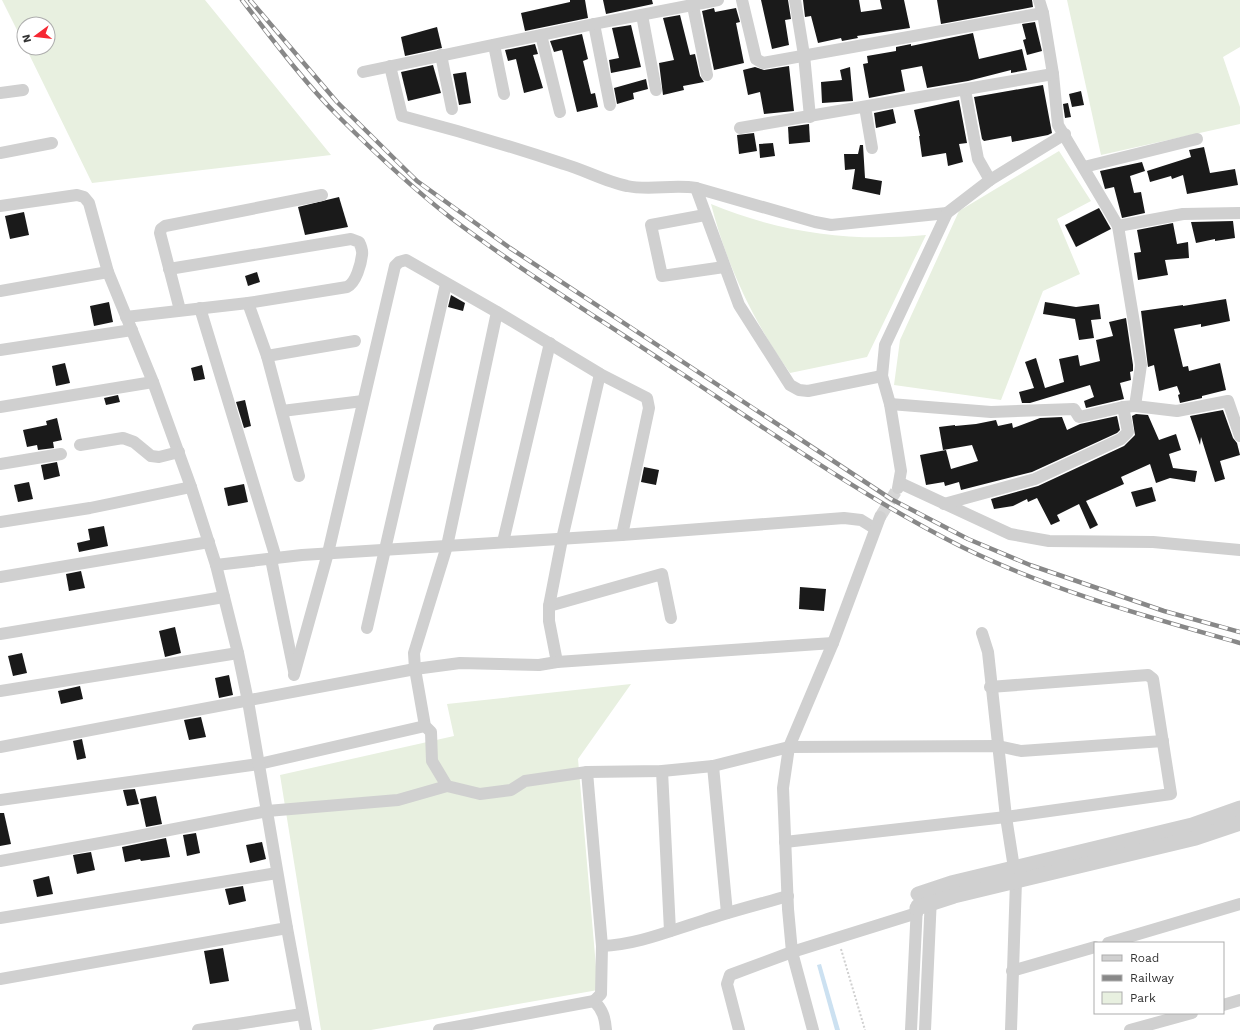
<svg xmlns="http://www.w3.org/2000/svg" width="1240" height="1030" viewBox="0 0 1240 1030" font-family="'Work Sans',sans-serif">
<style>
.green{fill:#e8f0e0}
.water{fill:#cce1f1}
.building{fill:#1a1a1a}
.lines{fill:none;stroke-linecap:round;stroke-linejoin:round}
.minor-tunnel{stroke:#d6d6d6;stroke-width:12;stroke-dasharray:12 6;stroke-linecap:butt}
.path{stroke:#d0d0d0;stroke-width:2;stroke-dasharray:2 2;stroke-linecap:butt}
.minor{stroke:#d0d0d0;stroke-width:12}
.tertiary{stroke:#d0d0d0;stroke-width:15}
.rail-casing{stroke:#888;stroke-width:4.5}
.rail{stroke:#fff;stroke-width:3;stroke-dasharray:9;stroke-linecap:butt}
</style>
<rect width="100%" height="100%" fill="#fff"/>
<!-- green -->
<g class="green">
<polygon points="2,0 205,0 331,155 92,183 26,48 48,48 48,24 24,24 24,44"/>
<polygon points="1067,0 1240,0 1240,47 1223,57 1240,107 1240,124 1101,155"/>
<polygon points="1059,151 1091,201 1057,219 1080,274 1043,291 1001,400 894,385 900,340 959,211"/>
<path d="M 711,204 C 781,233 851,242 926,235 L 867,357 L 790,373 C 753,321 727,266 711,204 Z"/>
<polygon points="631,684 578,759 598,990 371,1030 321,1030 280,775 454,736 447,704"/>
</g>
<!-- water -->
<polygon class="water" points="821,964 840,1030 835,1030 817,965"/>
<!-- building -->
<g class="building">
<polygon points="570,0 585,0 588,18 525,31 521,13 570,2"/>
<polygon points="603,0 652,0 653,4 606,14"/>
<polygon points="761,0 788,0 791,19 785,20 789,45 772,49"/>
<polygon points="803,0 859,0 861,12 882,9 880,0 904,0 910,28 857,36 858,38 842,41 841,38 818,43 811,16 805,17"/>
<polygon points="937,0 1032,0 1033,7 941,24"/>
<polygon points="714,8 715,12 736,8 740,22 736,23 744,63 714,70 702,11"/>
<polygon points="680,15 690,55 695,54 700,76 704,82 683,86 684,90 663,95 659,63 674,60 663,18"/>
<polygon points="1035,22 1042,51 1027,55 1023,40 1026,39 1022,24"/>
<polygon points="631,25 641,67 611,73 609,60 619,58 612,28"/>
<polygon points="437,27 442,48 405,56 401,37"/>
<polygon points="973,33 979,59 1022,49 1027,70 1011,73 1011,70 968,81 927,88 922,66 901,70 905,91 869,98 863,64 868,63 867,56 896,51 896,47 911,44 911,46"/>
<polygon points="582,34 588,59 583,61 591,94 595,93 598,107 577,112 562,50 554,52 550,41"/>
<polygon points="535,44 538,54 533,55 543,88 524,93 516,59 508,61 505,50"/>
<polygon points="433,65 441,93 408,101 401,72"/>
<polygon points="789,66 794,111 764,114 760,92 748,95 743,70 755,67 764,70"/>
<polygon points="850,67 853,101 822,103 821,82 842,80 840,70"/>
<polygon points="466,72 471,103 459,105 453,74"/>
<polygon points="646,79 648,89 633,93 634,99 617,104 614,88"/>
<polygon points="1043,85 1052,133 1048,135 1012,142 1011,136 984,141 982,139 974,97"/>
<polygon points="1081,91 1084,105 1072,107 1069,94"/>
<polygon points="959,100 967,143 959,144 963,162 948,166 946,153 922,157 919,136 920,136 914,110"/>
<polygon points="1068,103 1071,117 1065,118 1063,104"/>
<polygon points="893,109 896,123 876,128 874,113"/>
<polygon points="809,124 810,142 789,144 788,127"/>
<polygon points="754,133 757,151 739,154 737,135"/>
<polygon points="773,143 775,156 760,158 759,144"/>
<polygon points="860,145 863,145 865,178 882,181 880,195 852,189 855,169 845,170 844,154 858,154"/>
<polygon points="1204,147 1210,173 1235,169 1238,185 1187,194 1183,175 1172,179 1171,176 1150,182 1147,171 1191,157 1189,150"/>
<polygon points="1142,162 1145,171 1130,176 1134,193 1141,192 1145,213 1122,218 1114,187 1105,189 1100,171"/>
<polygon points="339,197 348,227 305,235 298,207"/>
<polygon points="1099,208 1111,229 1076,247 1065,225"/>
<polygon points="24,212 29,235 10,239 5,216"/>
<polygon points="1233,221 1235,238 1215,241 1215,239 1196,243 1191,222"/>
<polygon points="1173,223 1177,244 1188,242 1189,258 1165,260 1168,275 1138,280 1134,253 1141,252 1137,230"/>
<polygon points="257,272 260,282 248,286 245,276"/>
<polygon points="451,295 465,303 463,311 448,307"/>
<polygon points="1226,299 1230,321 1201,327 1201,324 1174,329 1183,367 1188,366 1189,371 1220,363 1226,390 1202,396 1202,398 1180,403 1178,395 1180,394 1177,386 1159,391 1154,365 1148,367 1141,311 1183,305 1183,306"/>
<polygon points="109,302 113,322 94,326 90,306"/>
<polygon points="1045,302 1076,307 1099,304 1101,319 1091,320 1094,338 1079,340 1075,319 1043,314"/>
<polygon points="1126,318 1133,365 1133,371 1130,372 1131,380 1120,383 1124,399 1086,408 1084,401 1094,397 1090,385 1030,403 1022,403 1019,392 1034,388 1025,362 1036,358 1045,388 1064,382 1059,359 1078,355 1080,366 1100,361 1096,340 1113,336 1109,322"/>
<polygon points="65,363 70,383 56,386 52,366"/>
<polygon points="202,365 205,379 194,381 191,368"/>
<polygon points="118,395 120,402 106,405 104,398"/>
<polygon points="245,400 251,426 244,428 236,402"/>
<polygon points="1223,410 1233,438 1237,443 1240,455 1220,461 1225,479 1215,482 1201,437 1200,445 1190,416"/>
<polygon points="1136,414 1148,415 1159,440 1176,434 1181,450 1169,454 1173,468 1197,471 1195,482 1170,478 1156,483 1150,464 1121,477 1124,484 1086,501 1098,525 1090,529 1079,504 1057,515 1060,521 1051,525 1037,498 1028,502 1027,499 1013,506 994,509 991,499 1038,486 1124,446 1135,435 1132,416"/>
<polygon points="1117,416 1120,430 1117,433 1032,472 961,490 959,482 945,486 944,482 926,485 920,455 946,450 951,469 978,461 972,445 943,450 939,427 955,425 955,426 976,424 996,420 998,426 1012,423 1013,428 1040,418 1062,417 1067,430 1080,424"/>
<polygon points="57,418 62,440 53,442 54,448 38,450 37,445 27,447 23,430 47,425 46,421"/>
<polygon points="57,462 60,476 44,480 41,465"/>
<polygon points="644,467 659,470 656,485 641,482"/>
<polygon points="29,482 33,499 18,502 14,485"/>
<polygon points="244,484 248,502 228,506 224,488"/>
<polygon points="1152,487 1156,501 1136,507 1131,492"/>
<polygon points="104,526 108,546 79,552 77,543 90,540 88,529"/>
<polygon points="81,571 85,588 69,591 66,574"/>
<polygon points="800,587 826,589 824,611 799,609"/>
<polygon points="175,627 181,653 165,657 159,631"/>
<polygon points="22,653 27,673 13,676 8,656"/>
<polygon points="229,675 233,695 219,698 215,678"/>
<polygon points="80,686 83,699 61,704 58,691"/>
<polygon points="201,717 206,737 189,740 184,720"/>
<polygon points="82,739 86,758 77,760 73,741"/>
<polygon points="135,789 139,804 127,806 123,790"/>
<polygon points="156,796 162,824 146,827 140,799"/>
<polygon points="0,813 4,813 11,844 0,846"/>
<polygon points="196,833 200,853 187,856 183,835"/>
<polygon points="166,838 170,857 141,861 140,859 125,862 122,847"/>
<polygon points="262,842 266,859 250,863 246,845"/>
<polygon points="91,852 95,870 77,874 73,855"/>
<polygon points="49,876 53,894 37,897 33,880"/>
<polygon points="243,886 246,901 229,905 225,889"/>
<polygon points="223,948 229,981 210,984 204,951"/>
</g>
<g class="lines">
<!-- minor-tunnel -->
<polyline class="minor-tunnel" points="880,517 898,488"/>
<!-- path -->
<polyline class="path" points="841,949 865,1030"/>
<!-- minor -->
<g class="minor">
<polyline points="742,0 756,59 763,63 1043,13"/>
<polyline points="795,0 804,55 810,117"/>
<polyline points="1039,0 1043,13 1053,74 1058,125 1118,226 1141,365 1135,406 1177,411 1228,401 1240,436"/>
<polyline points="693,6 707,75"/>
<polyline points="642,15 656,90"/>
<polyline points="594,24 610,105"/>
<polyline points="541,35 560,112"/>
<polyline points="494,45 504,94"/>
<polyline points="441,55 452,109"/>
<path d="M 390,66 L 402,116 C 456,130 510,146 564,164 C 585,170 606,182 627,186 C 650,191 673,184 696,188 L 815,222 L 831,225 L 947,213"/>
<polyline points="363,72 594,24 718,0"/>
<polyline points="965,90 978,159 990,180"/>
<polyline points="0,93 23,90"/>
<polyline points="865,107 872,148"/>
<polyline points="740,128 1053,74"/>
<polyline points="0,153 52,143"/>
<polyline points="1084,167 1197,139"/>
<polyline points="696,188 739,305 790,385 799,390 808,391 882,376"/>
<polyline points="0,206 77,195 84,197 89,203 108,272 153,382 191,487 216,565"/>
<polyline points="705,215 651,225 662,276 724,267"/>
<polyline points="1118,226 1183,214 1240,213"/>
<polyline points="0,291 108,272"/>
<polyline points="248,303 267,356 299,476"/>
<polyline points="200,308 276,558"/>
<polyline points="180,310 160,233 161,229 165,226 322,195"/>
<path d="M 126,317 L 248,303 L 347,287 C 356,283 361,264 362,255 C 363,250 361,246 359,242 L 351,239 L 169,269"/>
<polyline points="0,350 132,330"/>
<polyline points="267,356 355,341"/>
<polyline points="890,404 991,412 1074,409 1079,417 1123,407 1135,406"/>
<polyline points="0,407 153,382"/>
<polyline points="282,411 363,401"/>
<polyline points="80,445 123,438 134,442 151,456 159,457 179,452"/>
<polyline points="0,464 61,454"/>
<polyline points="900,483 1010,534 1049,541 1153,542 1240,550"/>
<polyline points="898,488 901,471 890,404 882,376 885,345 947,213 990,180 1065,134"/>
<polyline points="944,504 1035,479 1121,439 1128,432 1123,407"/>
<polyline points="0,522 90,508 191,487"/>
<polyline points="503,542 550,343"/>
<polyline points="271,559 294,671"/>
<polyline points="0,577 209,542"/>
<polyline points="549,606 662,574 671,618"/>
<polyline points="367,628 446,284"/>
<polyline points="982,633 988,652 1006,817 1014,868"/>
<polyline points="0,634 224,597"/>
<polyline points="557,662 549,621 549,606 562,539 600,374"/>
<polyline points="294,675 328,553 395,266 399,262 406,260 497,312 600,374 647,398 649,408 622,535"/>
<polyline points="0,691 238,653"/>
<polyline points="0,747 415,669 460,663 539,665 557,662 833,643"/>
<polyline points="713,766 727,913"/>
<polyline points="662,771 670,931"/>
<path d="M 587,772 L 602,946 L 601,994 L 594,1001 C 603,1010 605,1018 606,1030"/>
<polyline points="447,786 432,761 431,732 425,726 415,669 414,653 447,546 497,312"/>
<polyline points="0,800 259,764 425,726"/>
<polyline points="785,842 1006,817 1171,794 1153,679 1148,675 990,687"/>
<polyline points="0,861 128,838 267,811 398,800 447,786 480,794 511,790 525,781 587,772 662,771 713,766 789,747 998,746 1021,751 1163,741"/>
<polyline points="0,918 277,873"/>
<polyline points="287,928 306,1030"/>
<polyline points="1108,943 1240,904"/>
<path d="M 602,946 C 637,945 672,930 705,920 C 732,911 760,904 788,896"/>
<polyline points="1012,971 1095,947"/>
<polyline points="0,979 287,928 248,701 238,653 216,565 302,555 622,535 844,518 861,520 874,528"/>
<polyline points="1223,1005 1240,1000"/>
<polyline points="198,1030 302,1014"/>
<polyline points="439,1030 594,1001"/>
<polyline points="739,1030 727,984 730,975 792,952 917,913"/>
<polyline points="813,1030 792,952 788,909 783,788 789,747 833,643 880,517"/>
<polyline points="911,1030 917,905"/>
<polyline points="925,1030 931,897"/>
<polyline points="1011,1030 1016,881"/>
<polyline points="1130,1030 1192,1013"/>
</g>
<!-- tertiary -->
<g class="tertiary">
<polyline points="918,894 951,883 1192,825 1240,808"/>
<polyline points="917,908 954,896 1196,838 1240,823"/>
</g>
<!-- rail casing -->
<g class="rail-casing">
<g id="rail">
<path d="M 242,0 C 273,40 303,81 339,117 C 374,152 411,187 451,218 C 520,270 595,316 667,364 C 762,426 859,495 960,546 C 1049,590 1145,616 1240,643"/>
<polyline points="250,0 337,102 417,181 510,248 891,499 968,539 1030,565 1164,611 1240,632"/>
</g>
</g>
<!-- rail -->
<use href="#rail" class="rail"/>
</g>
<!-- legend -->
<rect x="1094" y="942" width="130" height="72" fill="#ffffff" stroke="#adadad"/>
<rect x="1102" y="955" width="20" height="6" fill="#d0d0d0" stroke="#adadad"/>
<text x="1130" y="962" font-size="12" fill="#333333">Road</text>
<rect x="1102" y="975" width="20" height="6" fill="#888888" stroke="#adadad"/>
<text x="1130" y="982" font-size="12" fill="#333333">Railway</text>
<rect x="1102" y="992" width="20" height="12" fill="#e8f0e0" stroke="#adadad"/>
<text x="1130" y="1002" font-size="12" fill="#333333">Park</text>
<!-- north arrow -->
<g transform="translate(36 36) rotate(255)"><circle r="19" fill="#ffffff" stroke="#adadad"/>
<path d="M0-3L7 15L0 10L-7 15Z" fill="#f62832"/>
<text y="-6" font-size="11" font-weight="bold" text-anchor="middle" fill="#333333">N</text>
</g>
</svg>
